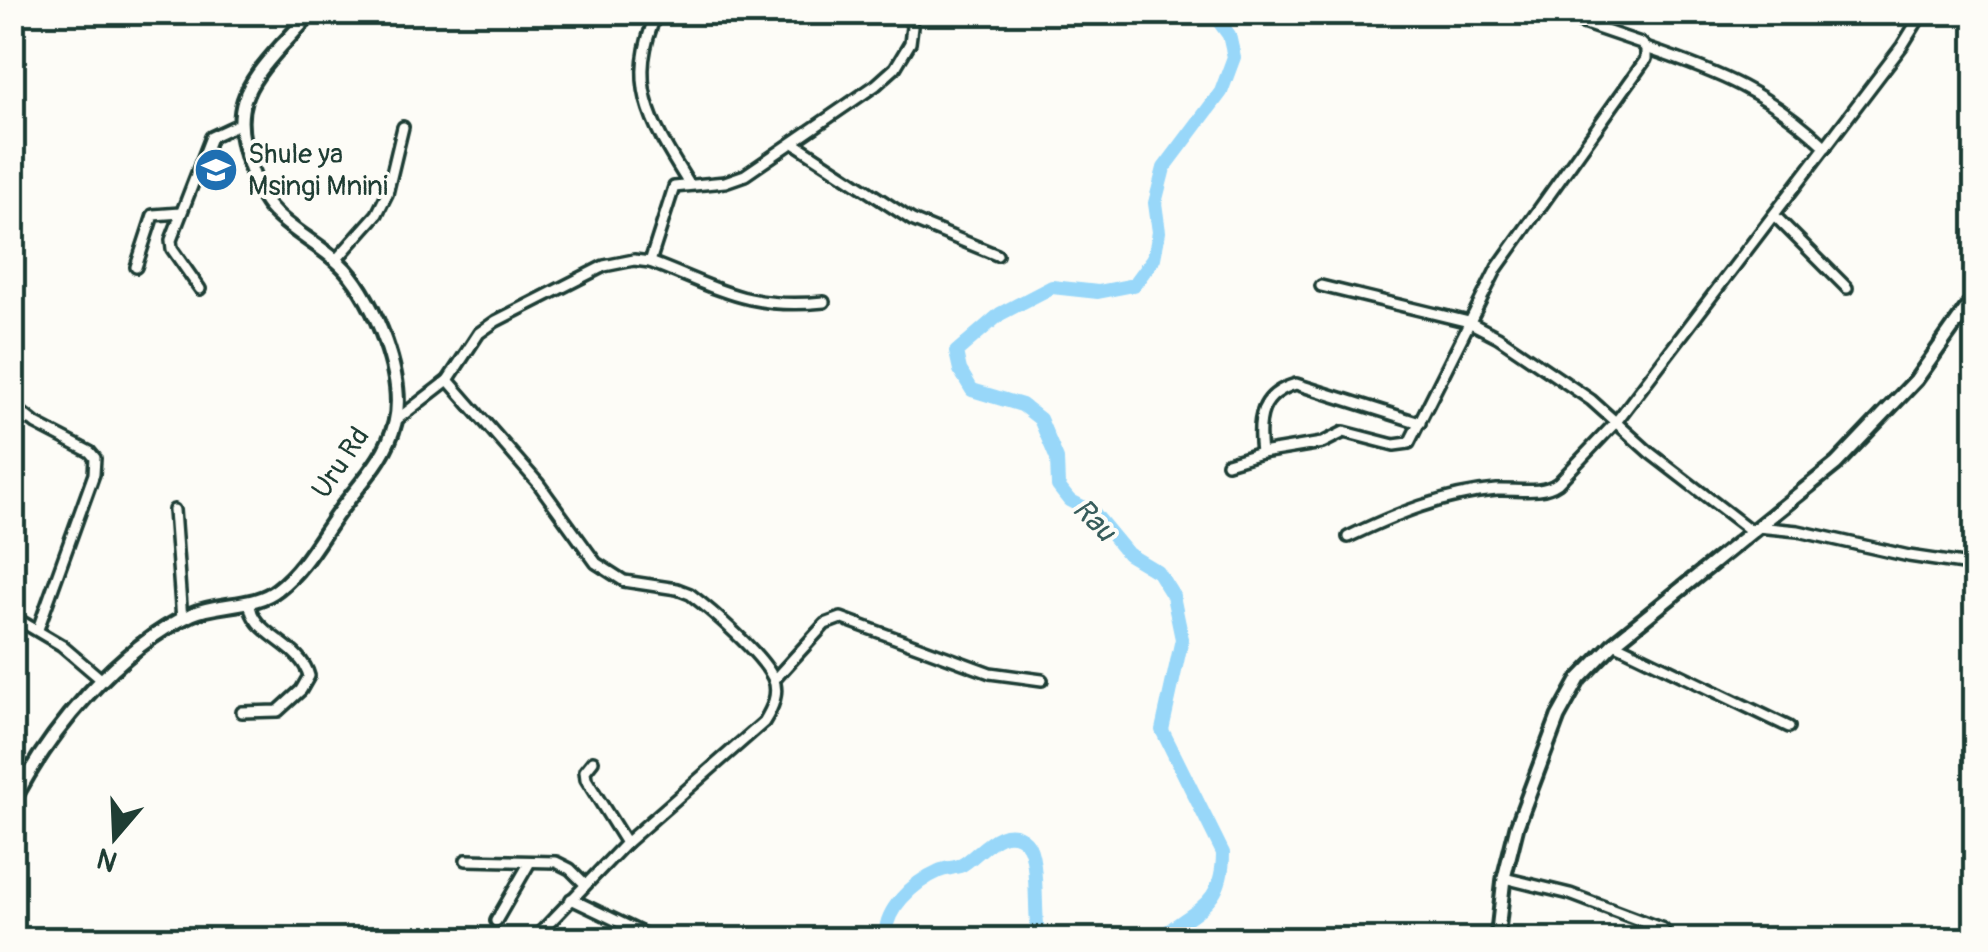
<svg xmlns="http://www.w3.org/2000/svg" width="1988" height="952" viewBox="0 0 1988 952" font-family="Pangolin,sans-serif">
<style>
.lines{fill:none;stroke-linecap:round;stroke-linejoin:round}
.river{stroke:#98d7f9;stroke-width:14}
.minor-casing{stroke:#1f3d34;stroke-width:16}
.tertiary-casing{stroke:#1f3d34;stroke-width:19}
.minor{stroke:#fdfcf7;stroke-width:9}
.tertiary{stroke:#fdfcf7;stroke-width:11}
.labels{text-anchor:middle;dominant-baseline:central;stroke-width:8;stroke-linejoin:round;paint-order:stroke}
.poi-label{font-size:28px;fill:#1f3d34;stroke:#fdfcf7;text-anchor:start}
.street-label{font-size:28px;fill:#1f3d34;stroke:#fdfcf7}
.water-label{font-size:30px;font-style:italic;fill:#375c5b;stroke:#fdfcf7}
</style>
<rect width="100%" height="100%" fill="#fdfcf7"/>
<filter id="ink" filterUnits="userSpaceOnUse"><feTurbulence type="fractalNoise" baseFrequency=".01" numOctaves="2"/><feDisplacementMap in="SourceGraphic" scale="20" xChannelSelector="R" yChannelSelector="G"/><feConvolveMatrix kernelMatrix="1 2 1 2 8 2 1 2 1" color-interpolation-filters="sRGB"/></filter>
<g filter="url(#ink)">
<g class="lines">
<!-- river -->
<g class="river">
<path d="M 887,940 C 880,911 916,881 939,871 C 946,868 955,868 962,865 C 979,856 1003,819 1026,842 C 1040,856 1033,916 1039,940"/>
<path d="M 1158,940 C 1194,908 1223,908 1223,853 L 1162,730 L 1182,639 L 1173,596 L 1158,572 L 1128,554 L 1094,513 L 1069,500 L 1058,486 L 1057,459 L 1040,419 L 1022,405 L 972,390 L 960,370 L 956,352 L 1000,314 L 1052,287 L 1098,292 L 1134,285 L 1154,258 L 1159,232 L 1155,203 L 1164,168 L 1221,92 L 1234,57 L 1229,35 L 1212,12"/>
</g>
<!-- minor casing -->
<g class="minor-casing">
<g id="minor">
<path d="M 657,12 C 626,85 650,121 689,184"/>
<path d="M 1646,48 C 1720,73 1768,92 1826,147"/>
<polyline points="794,143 912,220 997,255"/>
<polyline points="1774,215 1847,288"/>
<polyline points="336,260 377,214 387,194 403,127"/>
<polyline points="650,262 674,187 725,182 745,175 876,85 895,68 910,43 912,27 908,12"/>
<polyline points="136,267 153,215 181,213"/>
<polyline points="1321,286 1469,322 1498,337 1591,400 1650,453 1750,530"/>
<polyline points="200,289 172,249 171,240 211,137 239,124"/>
<path d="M 448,380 L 538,483 L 596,563 L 624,581 L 677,589 L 690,594 C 711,610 762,654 773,678 C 780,693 772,709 764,722 L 626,843 L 533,940"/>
<polyline points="17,409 36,424 90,452 95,458 94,474 38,629"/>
<path d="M 395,421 L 448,380 L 479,333 L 496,321 L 604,266 L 634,260 L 650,262 C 719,288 747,310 824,302"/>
<path d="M 1261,453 C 1257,419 1260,394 1296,384 L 1420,423"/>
<polyline points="1227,463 1261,453 1322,443 1344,432 1394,445 1409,443 1497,268 1646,59 1646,48 1641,43 1550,12"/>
<polyline points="174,510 182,620"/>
<polyline points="1757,527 1798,531 1909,556 1976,566"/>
<path d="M 1348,537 C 1396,514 1444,494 1497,490 C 1518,489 1541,495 1558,483 L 1616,422 L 1902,46 L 1923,12"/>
<polyline points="12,616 61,645 102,680"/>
<polyline points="1614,643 1789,727"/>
<polyline points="774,680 825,624 841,618 990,673 1042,680"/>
<path d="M 242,712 L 278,711 L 301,690 L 309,676 C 301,643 248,634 250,601"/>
<polyline points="593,761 585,771 586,779 626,843"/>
<polyline points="466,860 556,862 570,869 585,884"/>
<polyline points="1504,878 1570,894 1663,929"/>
<polyline points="571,899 657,940"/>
<polyline points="496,921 530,862"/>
</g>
</g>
<!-- tertiary casing -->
<g class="tertiary-casing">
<g id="tertiary">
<path d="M 12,804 C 48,732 118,648 192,614 C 219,602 255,608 278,589 C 304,569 320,538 339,512 C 360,483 386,459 395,423 C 406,378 375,302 345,269 C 325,247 295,234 274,212 C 261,199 256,183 250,166 C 230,110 244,87 282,45 C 293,34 302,22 314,12"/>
<polyline points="1497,940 1504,878 1517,826 1558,717 1579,679 1614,643 1836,464 1916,380 1976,295"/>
</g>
</g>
<!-- minor -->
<use href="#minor" class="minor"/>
<!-- tertiary -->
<use href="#tertiary" class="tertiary"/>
</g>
</g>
<!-- icons -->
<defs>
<g id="school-disc" transform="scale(2.25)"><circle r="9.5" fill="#1f6fb2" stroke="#fdfcf7"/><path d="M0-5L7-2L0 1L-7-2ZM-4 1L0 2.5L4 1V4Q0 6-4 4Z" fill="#fff"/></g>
</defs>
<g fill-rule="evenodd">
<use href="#school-disc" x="216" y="170"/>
</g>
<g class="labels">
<!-- poi labels -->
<g class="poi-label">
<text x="248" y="154">Shule ya<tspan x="248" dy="32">Msingi Mnini</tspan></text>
</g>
<!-- street labels -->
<g class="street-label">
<text transform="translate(341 463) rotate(-56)">Uru Rd</text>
</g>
<!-- water labels -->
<g class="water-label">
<text transform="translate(1094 520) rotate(45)">Rau</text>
</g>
</g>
<!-- margin -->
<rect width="1988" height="952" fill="none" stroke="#fdfcf7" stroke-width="50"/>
<rect x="25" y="25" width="1938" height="902" fill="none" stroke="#1f3d34" stroke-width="4" filter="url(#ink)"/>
<!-- north arrow -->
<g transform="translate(115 837) rotate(199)" stroke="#fdfcf7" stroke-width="8" paint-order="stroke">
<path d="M0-8L18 38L0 25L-18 38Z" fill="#1f3d34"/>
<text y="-15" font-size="28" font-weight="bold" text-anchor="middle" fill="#1f3d34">N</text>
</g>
</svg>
